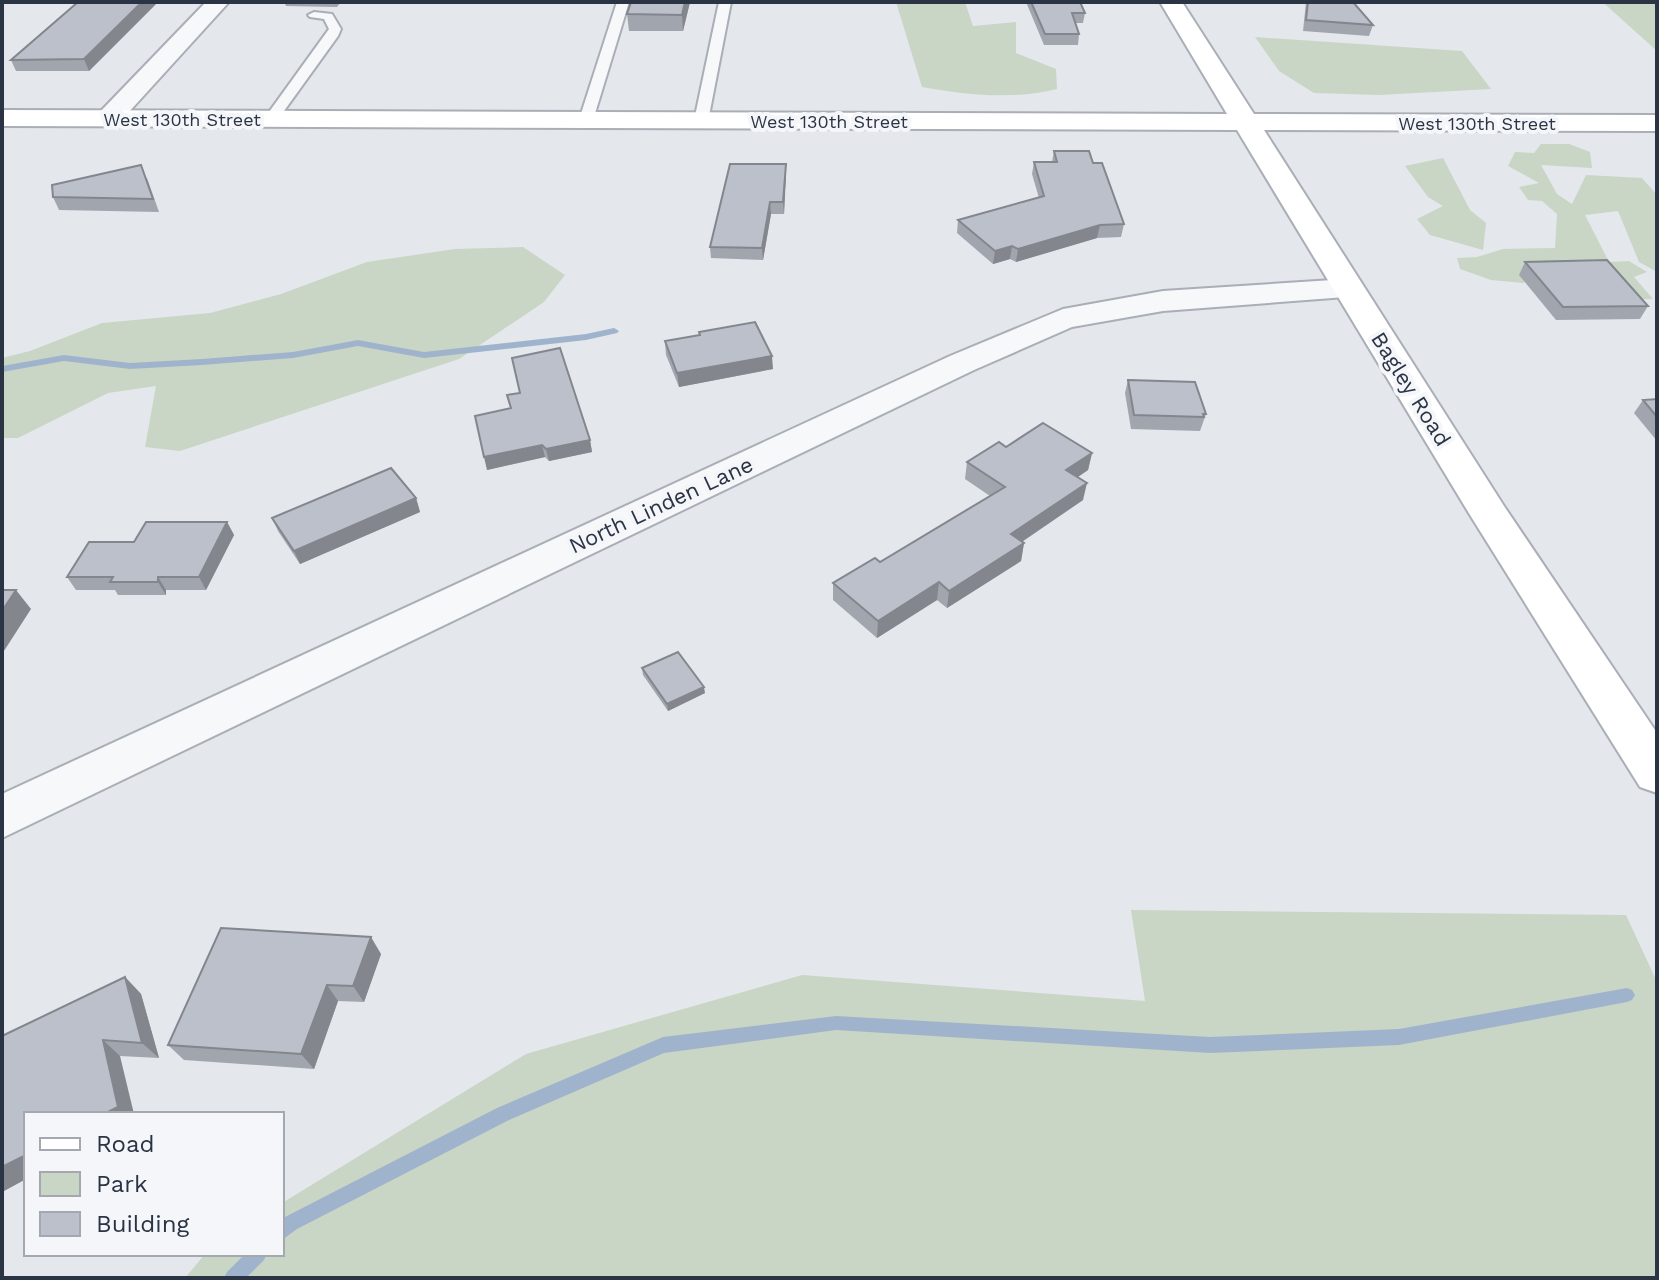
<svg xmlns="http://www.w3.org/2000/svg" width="1659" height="1280" viewBox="0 0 1659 1280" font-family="'Work Sans',sans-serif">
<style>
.green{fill:#c9d6c5}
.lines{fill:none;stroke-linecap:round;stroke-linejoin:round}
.stream{fill:#9fb4cc;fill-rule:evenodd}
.lane-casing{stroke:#a9aeb7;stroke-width:4}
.street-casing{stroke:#a9aeb7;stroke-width:4}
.secondary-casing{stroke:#a9aeb7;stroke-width:4}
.lane{fill:#f7f8fa;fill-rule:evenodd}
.street{fill:#f7f8fa;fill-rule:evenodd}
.secondary{fill:#fff;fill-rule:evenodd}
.wall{fill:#a1a5ae}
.shaded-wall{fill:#83868d}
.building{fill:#bbc0ca;stroke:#83868d;stroke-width:2}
.labels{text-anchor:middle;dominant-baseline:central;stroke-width:8;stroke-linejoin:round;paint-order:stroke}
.far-street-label{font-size:18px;fill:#2b3445;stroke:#f4f6f9}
.street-label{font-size:22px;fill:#2b3445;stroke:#f4f6f9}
</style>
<rect width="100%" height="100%" fill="#e4e7ec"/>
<!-- green -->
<g class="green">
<path d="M 896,2 L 965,2 L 973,26 L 1016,22 L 1016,53 L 1056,69 L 1057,89 C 1013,100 967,95 922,87 Z"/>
<polygon points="1602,2 1657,2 1657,51 1607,6"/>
<polygon points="1255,37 1462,51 1491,89 1379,95 1314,93 1279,71"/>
<polygon points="1541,144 1569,144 1590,152 1592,168 1541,165 1557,194 1572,204 1586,175 1642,178 1657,195 1657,272 1639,262 1618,211 1585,215 1609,262 1629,261 1647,272 1634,277 1653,299 1589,301 1536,272 1523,283 1491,280 1460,269 1457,258 1477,257 1503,249 1555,248 1557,214 1542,201 1528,200 1519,187 1539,183 1508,166 1515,152 1534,153"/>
<polygon points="1443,158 1470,210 1486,223 1483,250 1430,235 1417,219 1443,206 1428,197 1405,166"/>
<polygon points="523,247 565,275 544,302 459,359 180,451 145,447 156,386 108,393 18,438 2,438 2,358 30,351 102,323 210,313 281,294 367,262 455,249"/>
<polygon points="1131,910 1626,915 1657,982 1657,1278 185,1278 205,1254 282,1254 282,1203 526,1054 802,975 1145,1001"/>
</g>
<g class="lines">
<!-- stream -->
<g class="stream">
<polygon points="1653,2 1657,2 1657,5"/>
<polygon points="614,328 619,331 617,333 586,340 424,358 358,346 293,358 202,365 130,369 64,361 2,372 2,366 64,355 130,363 202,359 293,352 358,340 424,352 586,334"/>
<polygon points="1627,988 1632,990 1635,995 1632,1000 1627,1002 1399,1045 1210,1053 836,1030 664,1053 509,1120 297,1229 282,1240 282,1219 285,1217 497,1108 663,1037 836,1016 1210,1037 1399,1029"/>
<polygon points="245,1254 267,1254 264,1260 246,1278 224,1278 227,1272"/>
</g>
<!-- lane casing -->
<g class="lane-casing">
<g id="lane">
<polygon points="617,2 629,2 593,120 581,123 579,120"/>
<polygon points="719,2 731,2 708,121 701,125 694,121"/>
<polygon points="314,12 332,14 341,29 338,36 276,122 266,122 264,119 329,29 324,19 310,17 308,15"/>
</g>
</g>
<!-- street casing -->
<g class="street-casing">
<g id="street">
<polygon points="206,2 229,2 117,125 99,125 95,119 99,113"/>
<polygon points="1348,279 1359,282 1364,289 1359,296 1163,311 1072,327 974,370 2,838 2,794 950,356 1063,309 1163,291"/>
</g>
</g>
<!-- secondary casing -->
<g class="secondary-casing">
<polygon id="secondary" points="1160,2 1182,2 1254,114 1657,115 1657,131 1264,130 1504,506 1657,733 1657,793 1640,787 1470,515 1237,130 2,126 2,110 1227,114"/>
</g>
<!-- lane -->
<use href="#lane" class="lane"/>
<!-- street -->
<use href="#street" class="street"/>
<!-- secondary -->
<use href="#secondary" class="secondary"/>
</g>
<!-- wall -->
<g class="wall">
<polygon points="158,2 89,71 16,71 11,60"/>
<polygon points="284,2 341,2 337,7 286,6"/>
<polygon points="631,2 690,2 683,31 629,31 627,14"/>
<polygon points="1026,2 1080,2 1085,13 1083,23 1075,23 1079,34 1078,45 1044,45"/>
<polygon points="1306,2 1353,2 1373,25 1369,36 1303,31"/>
<polygon points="1054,151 1093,163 1124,224 1121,237 1097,238 1016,262 1010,259 993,264 957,233 958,220 1039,198 1032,174 1034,162 1052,162"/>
<polygon points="786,164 784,214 771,214 763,260 711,258 710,247"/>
<polygon points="147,178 159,212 59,210 53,197"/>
<polygon points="1525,262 1648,306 1640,319 1556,320 1519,275"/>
<polygon points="699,332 773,369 679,387 666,355 665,341 699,335"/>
<polygon points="1128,380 1206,414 1200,431 1131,429 1125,393"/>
<polygon points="1657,399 1657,441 1634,413 1643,400"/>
<polygon points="511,408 590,440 592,452 549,461 545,457 487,470"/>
<polygon points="1006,447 1092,453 1088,470 1078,477 1083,500 1022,542 1024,543 1021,561 947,608 937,600 877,638 833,600 833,583 880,562 990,496 965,479 967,462"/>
<polygon points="416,498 420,512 300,564 278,531 272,518"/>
<polygon points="227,522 234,535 206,590 166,590 166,595 118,595 115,590 76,590 67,577 134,542"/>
<polygon points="642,668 705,693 668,711 643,675"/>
<polygon points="381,954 364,1002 338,1001 314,1069 184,1060 168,1045"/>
<polygon points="125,977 141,994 159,1058 120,1056 26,1179 2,1192 2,1036"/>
</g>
<!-- shaded-wall -->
<g class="shaded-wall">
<polygon points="142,2 158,2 89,71 84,59"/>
<polygon points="685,2 690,2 683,31 682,15"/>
<polygon points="786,164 786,176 784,214 783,202"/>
<polygon points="770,202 771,214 763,260 762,248"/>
<polygon points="1100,225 1097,238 1016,262 1018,249"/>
<polygon points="1012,246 1010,259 993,264 995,251"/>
<polygon points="772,356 773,369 679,387 677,373"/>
<polygon points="590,440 592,452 549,461 546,449"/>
<polygon points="542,445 545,457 487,470 484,457"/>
<polygon points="1092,453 1088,470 1063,487 1066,470"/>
<polygon points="1087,483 1083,500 1008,551 1011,534"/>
<polygon points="416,498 420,512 300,564 294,551"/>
<polygon points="227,522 234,535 206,590 199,577"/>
<polygon points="1024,543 1021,561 947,608 949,591"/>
<polygon points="158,577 166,590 166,595 158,582"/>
<polygon points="939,582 937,600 877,638 878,621"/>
<polygon points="16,590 31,609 2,654 2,611"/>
<polygon points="704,687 705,693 668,711 667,704"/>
<polygon points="371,937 381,954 364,1002 353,986"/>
<polygon points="125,977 141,994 159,1058 142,1043"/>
<polygon points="327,985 338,1001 314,1069 301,1054"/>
<polygon points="103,1040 120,1056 134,1114 104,1114"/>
<polygon points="26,1155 26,1179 2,1192 2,1167"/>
</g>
<!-- building -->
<g class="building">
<polygon points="78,2 142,2 84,59 11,60"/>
<polygon points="631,2 685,2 682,15 627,14"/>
<polygon points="1031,2 1080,2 1085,13 1072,13 1079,34 1045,34"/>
<polygon points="1308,2 1353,2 1373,25 1306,20"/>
<polygon points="1054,151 1089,151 1093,163 1102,163 1124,224 1100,225 1018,249 1012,246 995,251 958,220 1044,196 1034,162 1057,162"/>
<polygon points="730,164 786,164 783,202 770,202 762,248 710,247"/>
<polygon points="141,165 153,199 53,197 52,185"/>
<polygon points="1607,260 1648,306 1563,307 1525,262"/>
<polygon points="755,322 772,356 677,373 665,341 700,335 699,332"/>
<polygon points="560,348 590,440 546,449 542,445 484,457 475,416 511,408 507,395 520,393 512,358"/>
<polygon points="1128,380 1195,382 1206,414 1203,414 1204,417 1134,415"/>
<polygon points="1657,399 1657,417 1643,400"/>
<polygon points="1043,423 1092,453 1066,470 1087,483 1011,534 1024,543 949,591 939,582 878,621 833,583 875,558 880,562 1005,487 967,462 999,442 1006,447"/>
<polygon points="391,468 416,498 294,551 272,518"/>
<polygon points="146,522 227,522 199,577 158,577 158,582 110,582 113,577 67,577 89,542 134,542"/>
<polygon points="2,590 16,590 2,611"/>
<polygon points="678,652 704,687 667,704 642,668"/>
<polygon points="221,928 371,937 353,986 327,985 301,1054 168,1045"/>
<polygon points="125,977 142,1043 103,1040 118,1107 104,1114 26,1114 26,1155 2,1167 2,1036"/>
</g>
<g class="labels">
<!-- far-street labels -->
<g class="far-street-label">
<text x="182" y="119">West 130th Street</text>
<text x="829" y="121">West 130th Street</text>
<text x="1477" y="123">West 130th Street</text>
</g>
<!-- street labels -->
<g class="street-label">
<text transform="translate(1411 389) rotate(58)">Bagley Road</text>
<text transform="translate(661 505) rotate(-25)">North Linden Lane</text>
</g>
</g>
<!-- border -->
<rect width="1659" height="1280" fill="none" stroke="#2b3445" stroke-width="8"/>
<!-- legend -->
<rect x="24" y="1112" width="260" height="144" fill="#f4f6f9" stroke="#a4a8b1" stroke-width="2"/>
<rect x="40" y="1138" width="40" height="12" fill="#ffffff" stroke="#a4a8b1" stroke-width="2"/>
<text x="96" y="1152" font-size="24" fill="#2b3445">Road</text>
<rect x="40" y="1172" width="40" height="24" fill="#c9d6c5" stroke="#a4a8b1" stroke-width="2"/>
<text x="96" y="1192" font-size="24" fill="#2b3445">Park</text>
<rect x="40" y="1212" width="40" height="24" fill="#bbc0ca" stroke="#a4a8b1" stroke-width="2"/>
<text x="96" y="1232" font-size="24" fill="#2b3445">Building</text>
</svg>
